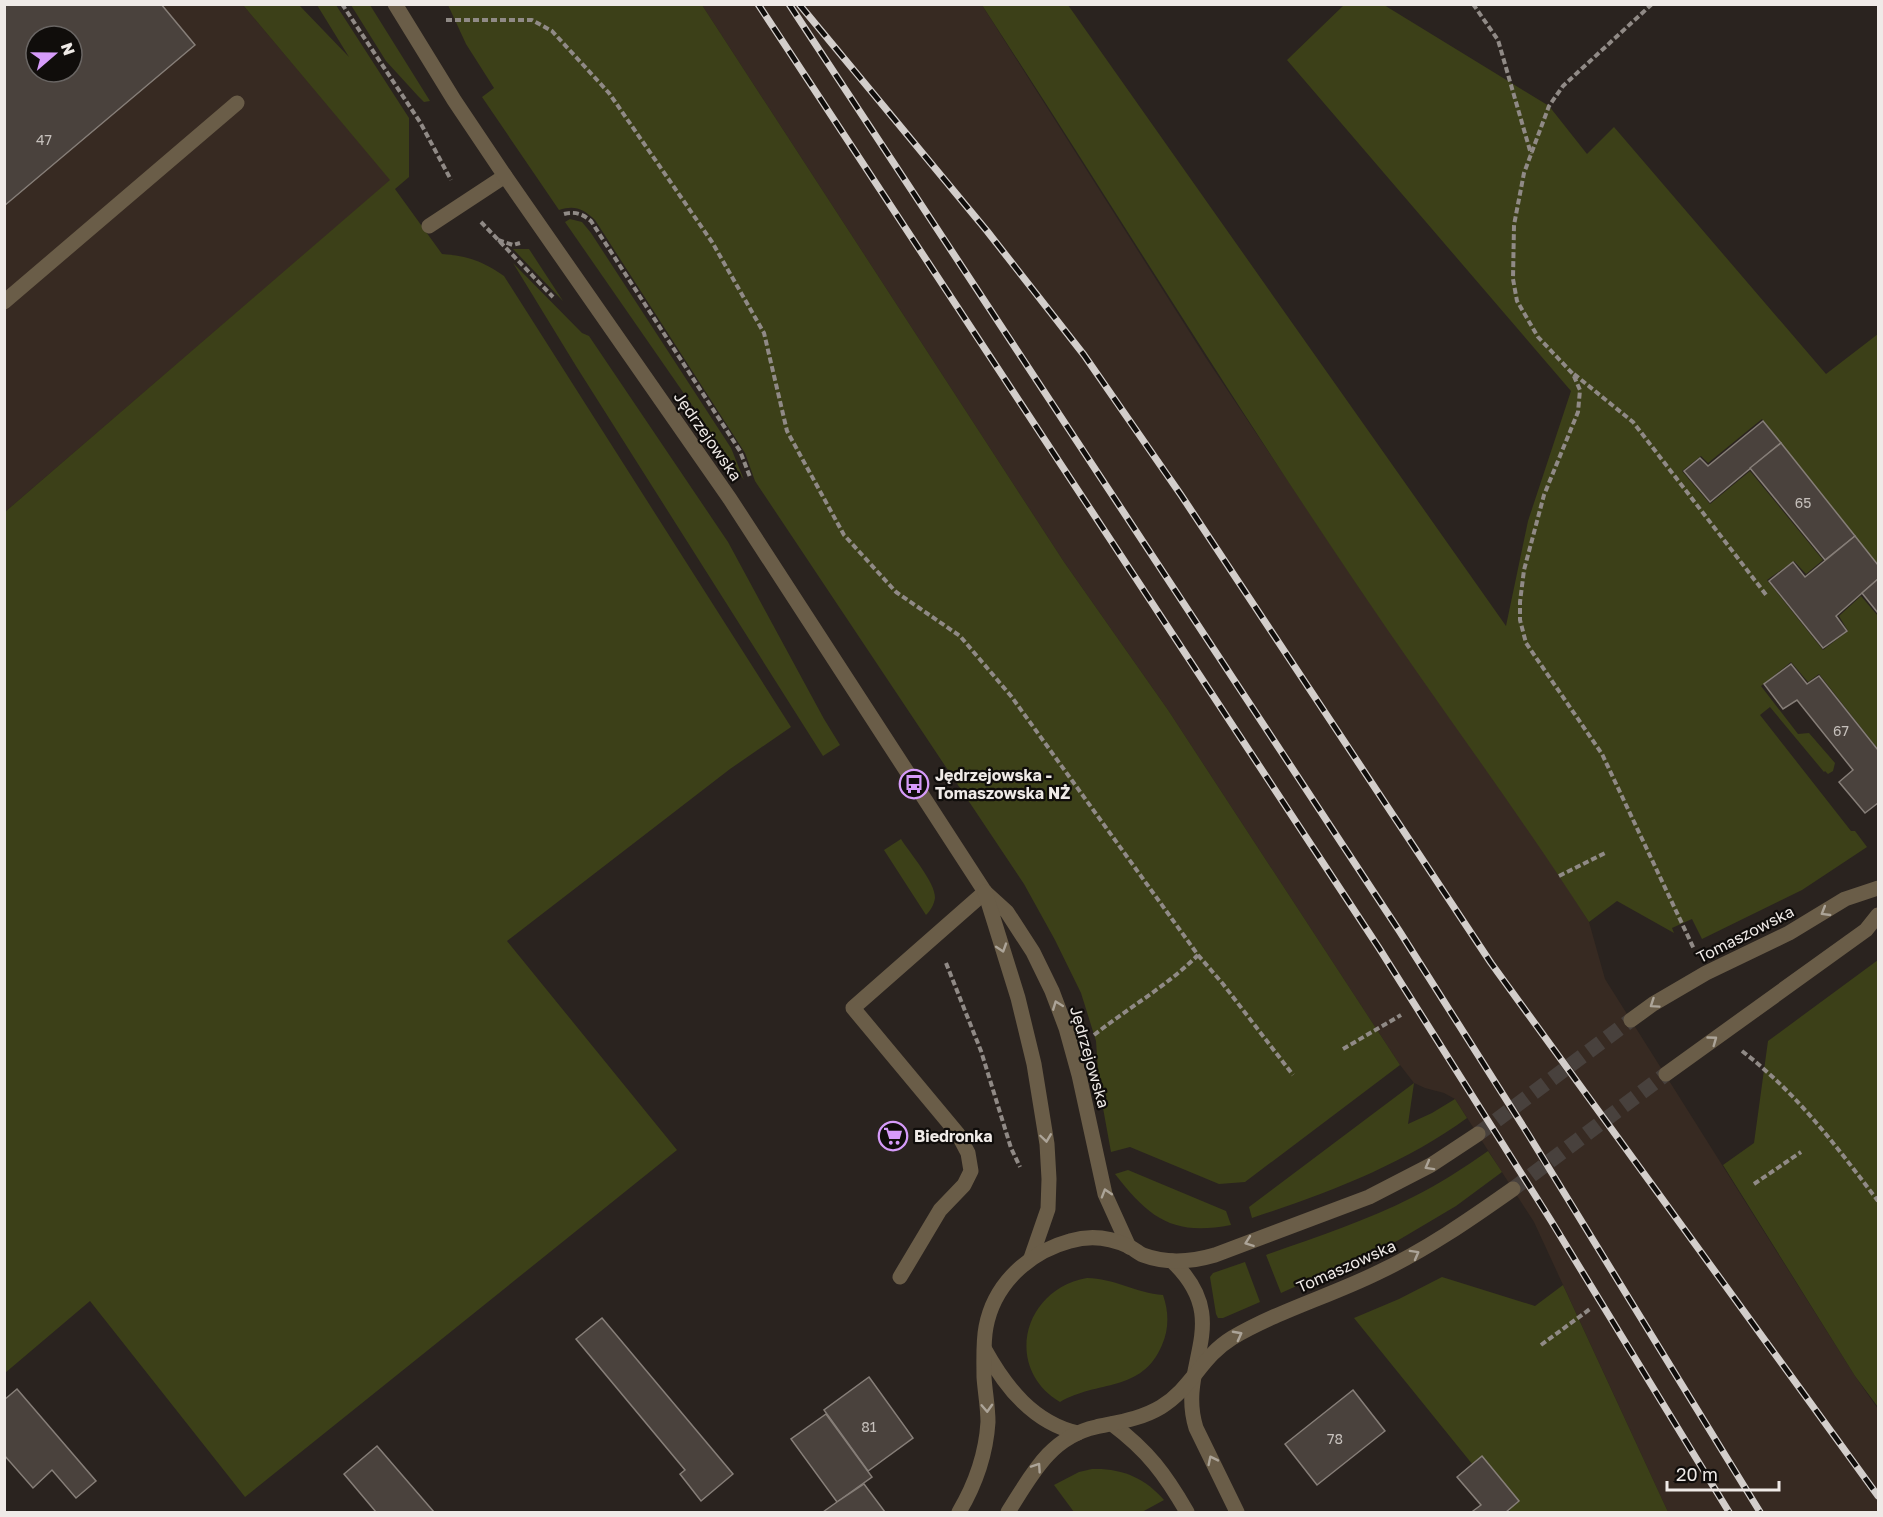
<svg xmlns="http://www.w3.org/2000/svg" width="1883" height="1517" viewBox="0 0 1883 1517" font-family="'Golos Text',sans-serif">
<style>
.built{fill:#372a22;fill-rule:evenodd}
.green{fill:#3c4018}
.building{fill:#4a423d;stroke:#867e78;stroke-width:1.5;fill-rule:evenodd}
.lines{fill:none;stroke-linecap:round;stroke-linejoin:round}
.tertiary-tunnel{stroke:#48413d;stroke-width:15;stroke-dasharray:15 8;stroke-linecap:butt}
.path{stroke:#908a86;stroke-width:4;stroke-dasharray:6 3;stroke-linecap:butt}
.service{stroke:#6a5d48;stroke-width:15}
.minor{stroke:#6a5d48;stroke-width:15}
.tertiary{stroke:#6a5d48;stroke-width:15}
.rail-casing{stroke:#d3cecb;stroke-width:7}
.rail{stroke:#100d0b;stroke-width:4.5;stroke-dasharray:14;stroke-linecap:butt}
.oneway{stroke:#aca498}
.labels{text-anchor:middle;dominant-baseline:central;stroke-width:4.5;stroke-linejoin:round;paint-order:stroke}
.number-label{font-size:14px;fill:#c6c0bc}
.street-label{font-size:16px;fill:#efeae7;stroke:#100d0b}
.poi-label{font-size:16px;font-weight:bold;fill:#efeae7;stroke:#100d0b;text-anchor:start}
</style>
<rect width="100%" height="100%" fill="#2a231f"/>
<!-- built -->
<g class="built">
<path d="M 5,5 L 243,5 L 391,180 L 5,512 ZM 36,36 L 72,36 L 72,72 L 36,72 Z"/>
<polygon points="702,5 982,5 1206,358 1358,586 1555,868 1589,922 1605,979 1855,1376 1878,1409 1878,1512 1668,1512 1534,1222 1523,1205 1455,1099 1444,1093 1425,1088 1414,1083 1400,1065 1168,710 1064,562"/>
</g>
<!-- green -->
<g class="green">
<path d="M 243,5 L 299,5 L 349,57 L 317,5 L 336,5 L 409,118 L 409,177 L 395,189 L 442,254 C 469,256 482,261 504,276 L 791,727 L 730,769 L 507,941 L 677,1150 L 245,1497 L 90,1301 L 5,1373 L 5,512 L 390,180 Z"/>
<polygon points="351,5 370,5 430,101 424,102 418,96 386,61"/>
<path d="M 448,5 L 702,5 L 1064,562 L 1168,710 L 1400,1065 L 1245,1182 L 1219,1184 L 1130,1147 L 1111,1152 L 1099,1086 L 1096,1041 L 1081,993 L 1055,940 L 1024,884 L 755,481 L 745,453 L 595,220 C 583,209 575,205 559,210 L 482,97 L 494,88 L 466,44 Z"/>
<path d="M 982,5 L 1068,5 L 1506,626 L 1528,521 L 1571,391 L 1287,60 L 1344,5 L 1384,5 L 1549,106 L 1587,154 L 1614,127 L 1826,374 L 1878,334 L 1878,565 L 1762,419 L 1708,463 L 1701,456 L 1682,471 L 1710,504 L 1750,471 L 1823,560 L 1806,574 L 1794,561 L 1767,580 L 1823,650 L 1848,631 L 1839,616 L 1861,596 L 1878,616 L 1878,749 L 1819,674 L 1808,682 L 1791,662 L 1761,686 L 1798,734 L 1809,733 L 1835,763 L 1833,771 L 1828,774 L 1825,771 L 1824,772 L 1770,707 L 1760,715 L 1851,831 L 1855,831 L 1867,847 L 1802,890 L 1702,939 L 1692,919 L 1672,928 L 1674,933 L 1617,901 L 1589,922 C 1515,807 1433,698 1357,585 C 1228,394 1108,198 982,5 Z"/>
<polygon points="570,219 582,222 591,233 731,448 744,480 565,222"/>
<polygon points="513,249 529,249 563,301"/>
<polygon points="513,263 582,333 589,336 728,542 824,719 840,745 823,756 576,366"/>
<path d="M 901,839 C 909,852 936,883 935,898 C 934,905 930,911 926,915 L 884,850 Z"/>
<polygon points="1878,960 1878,1407 1855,1376 1723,1165 1754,1143 1768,1041"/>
<path d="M 1414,1083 L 1408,1124 L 1432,1113 L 1455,1099 L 1467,1118 C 1402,1165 1328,1193 1252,1218 L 1249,1207 Z"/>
<path d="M 1488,1151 L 1502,1172 L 1456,1206 L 1397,1241 L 1281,1293 L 1266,1255 C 1316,1237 1366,1221 1413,1197 C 1439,1184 1464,1168 1488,1151 Z"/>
<path d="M 1128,1170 L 1226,1211 L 1231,1225 C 1173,1236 1150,1219 1115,1174 Z"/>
<polygon points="1245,1262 1260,1302 1223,1318 1218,1318 1216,1314 1210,1277 1213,1273"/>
<polygon points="1442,1277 1535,1306 1563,1285 1668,1512 1511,1512 1354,1318 1399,1299"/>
<path d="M 1087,1278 C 1113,1278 1136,1293 1163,1295 C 1169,1312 1169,1329 1162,1345 C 1142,1393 1097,1380 1060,1402 C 1003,1368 1023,1289 1087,1278 Z"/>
<path d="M 1092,1469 C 1122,1468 1145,1478 1164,1500 L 1142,1512 L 1074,1512 L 1054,1485 L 1079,1472 Z"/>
</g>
<!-- building -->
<g class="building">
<path d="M 4,4 L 161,4 L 195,45 L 4,206 ZM 36,36 L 72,36 L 72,72 L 36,72 Z"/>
<polygon points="1763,421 1781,443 1710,502 1684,471 1700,458 1708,466"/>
<polygon points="1781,443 1855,536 1825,560 1750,468"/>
<polygon points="1855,536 1878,565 1878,579 1836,616 1847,631 1823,648 1769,581 1793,562 1805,577"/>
<polygon points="1878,579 1878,613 1862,593"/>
<polygon points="1791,664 1807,684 1819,676 1878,750 1878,803 1865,813 1839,782 1853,770 1797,700 1783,709 1764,684"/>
<polygon points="602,1318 733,1474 701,1501 680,1474 685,1470 576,1339"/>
<polygon points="869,1377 913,1438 868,1471 824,1410"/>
<polygon points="17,1389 96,1481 76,1498 52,1470 33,1488 4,1455 4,1400"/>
<polygon points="1353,1390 1385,1431 1317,1485 1285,1444"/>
<polygon points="826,1414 872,1477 837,1502 791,1439"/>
<polygon points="377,1446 434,1512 376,1512 344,1474"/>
<polygon points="1482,1456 1519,1501 1506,1512 1474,1512 1473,1511 1481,1505 1457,1477"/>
<polygon points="864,1484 885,1512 823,1512 837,1502"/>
</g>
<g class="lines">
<!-- tertiary-tunnel -->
<g class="tertiary-tunnel">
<polyline points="1478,1134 1631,1020"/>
<polyline points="1513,1189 1666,1074"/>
</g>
<!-- path -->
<g class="path">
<polyline points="342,4 420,122 451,180"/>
<polyline points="1473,4 1498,40 1531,154"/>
<polyline points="1652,4 1563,86 1549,106 1524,173 1514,225 1513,279 1517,301 1538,337 1573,374 1580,390 1578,412 1544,495 1524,570 1520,602 1520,620 1526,643 1602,754 1694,949"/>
<polyline points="446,20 532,20 552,31 609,93 712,242 764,333 787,431 844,535 896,592 960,636 1011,696 1198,955 1223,984 1293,1075"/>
<path d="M 564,214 C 574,211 583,214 591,221 L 740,451 L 750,477"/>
<polyline points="481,222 553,297"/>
<polyline points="498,240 513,245 520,243"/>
<polyline points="1574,374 1633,422 1767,596"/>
<polyline points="1559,876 1605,853"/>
<polyline points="946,963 981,1051 1011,1148 1020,1167"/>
<path d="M 1094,1035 C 1128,1008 1167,986 1198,955"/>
<polyline points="1343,1049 1401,1015"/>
<path d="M 1742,1051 C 1798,1094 1836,1146 1878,1201"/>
<polyline points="1754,1184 1801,1152"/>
<polyline points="1541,1345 1590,1309"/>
</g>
<!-- service -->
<g class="service">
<polyline points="429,226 505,176"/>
<polyline points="4,302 237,103"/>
<polyline points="900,1277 940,1210 964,1185 971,1171 968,1153 958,1134 853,1008 985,892"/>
</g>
<!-- minor -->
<g class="minor">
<polyline points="395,4 454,100 505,176 730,499 985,892 1007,912 1033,952 1052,991 1066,1028 1079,1075 1105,1194 1129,1247"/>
<polyline points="985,892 1018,998 1034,1064 1047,1144 1049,1179 1048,1209 1031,1258"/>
</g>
<!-- tertiary -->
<g class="tertiary">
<polyline points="1631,1020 1653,1004 1706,973 1789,933 1845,899 1878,888"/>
<polyline points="1666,1074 1866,930 1878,915"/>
<path d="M 1172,1261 C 1236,1322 1176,1365 1196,1428 L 1237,1512"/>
<path d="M 985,1350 C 1006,1388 1034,1423 1078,1433"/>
<path d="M 1112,1424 C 1148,1451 1165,1474 1187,1512"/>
<path d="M 959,1512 C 975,1485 986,1454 988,1422 C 988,1407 985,1392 984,1377 C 984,1361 983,1342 986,1327 C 994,1284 1029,1252 1070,1241 C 1090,1235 1109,1237 1128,1246 C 1133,1248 1138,1253 1143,1255 C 1167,1264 1191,1262 1215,1255 L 1369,1197 L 1431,1165 L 1478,1134"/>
<path d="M 1008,1512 C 1031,1476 1050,1437 1096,1427 C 1119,1422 1141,1419 1161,1407 C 1192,1388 1201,1357 1232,1338 C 1278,1311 1330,1296 1377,1273 C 1426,1250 1469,1220 1513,1189"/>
</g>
<!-- rail casing -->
<g class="rail-casing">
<g id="rail">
<polyline points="758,4 1379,948 1550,1219 1729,1512"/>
<polyline points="789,4 1400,932 1528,1134 1760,1512"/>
<polyline points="799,4 987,231 1084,355 1181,495 1491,963 1878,1496"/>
</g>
</g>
<!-- rail -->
<use href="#rail" class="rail"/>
</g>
<!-- one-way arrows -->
<defs><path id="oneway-chevron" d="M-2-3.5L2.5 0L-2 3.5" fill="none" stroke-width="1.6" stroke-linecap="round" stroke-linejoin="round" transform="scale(1.5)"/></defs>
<g class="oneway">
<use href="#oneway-chevron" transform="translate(1825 912) rotate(149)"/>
<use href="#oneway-chevron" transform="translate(1002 948) rotate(72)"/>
<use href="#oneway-chevron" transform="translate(1654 1004) rotate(146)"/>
<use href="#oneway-chevron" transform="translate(1057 1005) rotate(-111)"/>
<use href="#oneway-chevron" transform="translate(1713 1040) rotate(-36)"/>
<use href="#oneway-chevron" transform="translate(1046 1138) rotate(82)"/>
<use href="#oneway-chevron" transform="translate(1429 1166) rotate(151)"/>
<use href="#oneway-chevron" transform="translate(1106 1193) rotate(-107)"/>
<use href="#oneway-chevron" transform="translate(1249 1242) rotate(160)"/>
<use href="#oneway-chevron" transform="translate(1415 1254) rotate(-29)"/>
<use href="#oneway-chevron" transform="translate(1238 1335) rotate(-28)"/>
<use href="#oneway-chevron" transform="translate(987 1408) rotate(87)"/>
<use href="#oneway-chevron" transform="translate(1212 1460) rotate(-116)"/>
<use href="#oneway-chevron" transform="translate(1037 1467) rotate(-56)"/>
</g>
<!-- icons -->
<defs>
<g id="bus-ring" transform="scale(1.5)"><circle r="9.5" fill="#100d0b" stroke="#d69bfa" stroke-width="1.5"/><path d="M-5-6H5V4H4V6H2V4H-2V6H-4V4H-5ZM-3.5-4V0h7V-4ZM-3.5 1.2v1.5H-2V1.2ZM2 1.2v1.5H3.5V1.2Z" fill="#d69bfa"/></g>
<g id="supermarket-ring" transform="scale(1.5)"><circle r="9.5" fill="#100d0b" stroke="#d69bfa" stroke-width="1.5"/><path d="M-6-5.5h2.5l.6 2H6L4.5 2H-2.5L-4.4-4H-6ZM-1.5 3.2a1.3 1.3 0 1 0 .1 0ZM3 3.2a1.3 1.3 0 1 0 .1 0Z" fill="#d69bfa"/></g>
</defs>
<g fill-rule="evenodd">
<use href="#bus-ring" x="914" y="784"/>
<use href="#supermarket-ring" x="893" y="1136"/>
</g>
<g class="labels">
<!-- number labels -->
<g class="number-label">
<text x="44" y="139">47</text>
<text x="1803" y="502">65</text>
<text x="1841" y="730">67</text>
<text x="869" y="1426">81</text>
<text x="1335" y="1438">78</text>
</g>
<!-- street labels -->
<g class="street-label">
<text transform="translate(708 436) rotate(55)">Jędrzejowska</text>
<text transform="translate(1745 934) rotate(-27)">Tomaszowska</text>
<text transform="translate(1090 1057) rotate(74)">Jędrzejowska</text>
<text transform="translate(1346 1266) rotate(-24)">Tomaszowska</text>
</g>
<!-- poi labels -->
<g class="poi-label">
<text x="935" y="775">Jędrzejowska -<tspan x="935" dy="18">Tomaszowska NŻ</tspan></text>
<text x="914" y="1136">Biedronka</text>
</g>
</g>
<!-- border -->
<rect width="1883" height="1517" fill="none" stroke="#efeae7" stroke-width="12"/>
<!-- north arrow -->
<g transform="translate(54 54) rotate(70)"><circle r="28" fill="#100d0b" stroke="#696563" stroke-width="1.5"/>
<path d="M0-4.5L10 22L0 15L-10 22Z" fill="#d69bfa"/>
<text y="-9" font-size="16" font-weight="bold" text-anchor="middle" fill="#efeae7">N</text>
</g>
<!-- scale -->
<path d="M1667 1481v9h112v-9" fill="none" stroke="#efeae7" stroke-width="3"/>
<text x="1676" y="1481" font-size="18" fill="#efeae7" stroke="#100d0b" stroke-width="4.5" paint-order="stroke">20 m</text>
</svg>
